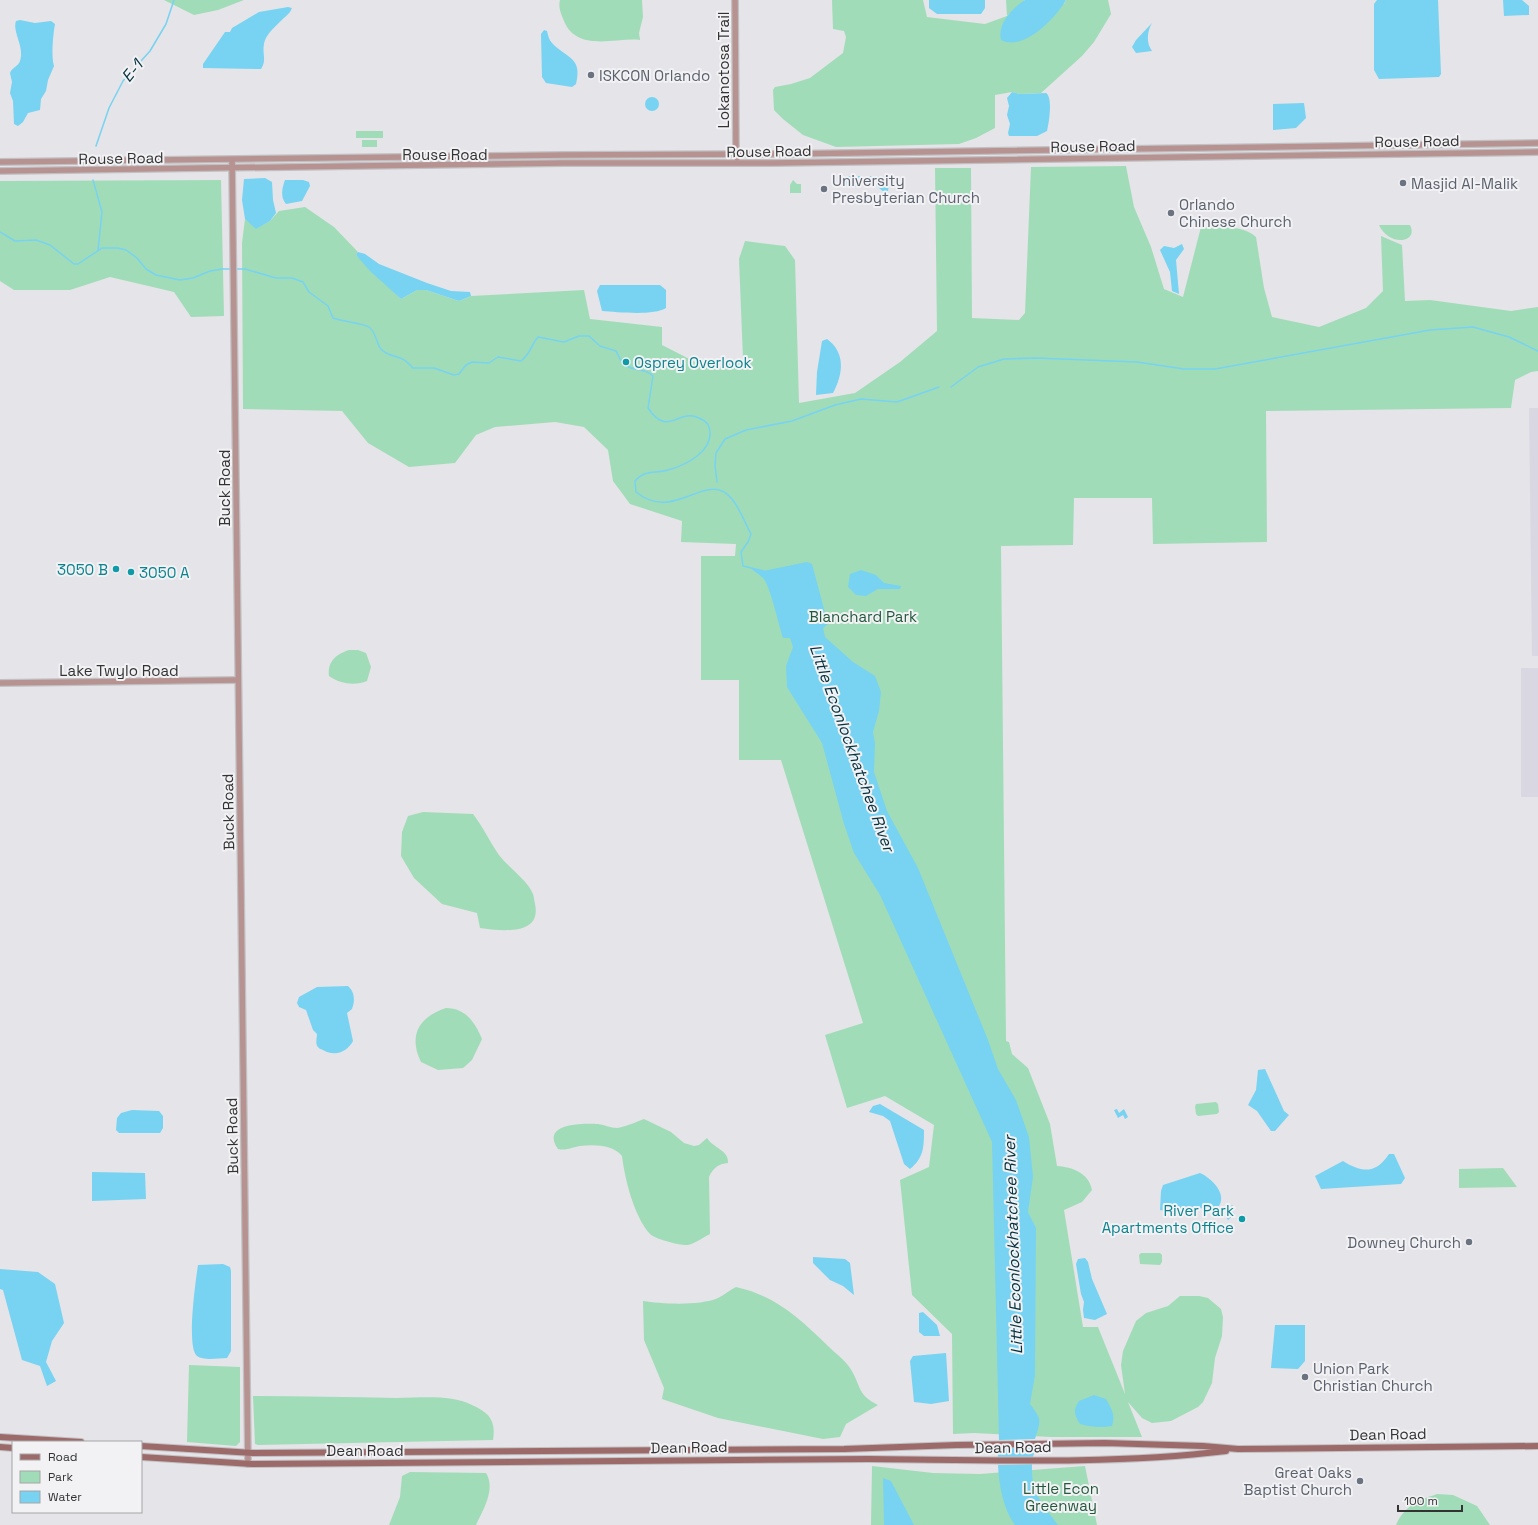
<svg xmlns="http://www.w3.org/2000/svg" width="1538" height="1525" viewBox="0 0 1538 1525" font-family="'Space Grotesk',sans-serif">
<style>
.built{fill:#d9d7e1}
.green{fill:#a1dcb8}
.water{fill:#77d3f1}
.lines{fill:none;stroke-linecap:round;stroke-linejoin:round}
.stream{stroke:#77d3f1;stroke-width:1.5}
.tertiary-casing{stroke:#c1c1c4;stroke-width:8}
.secondary-casing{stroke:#c1c1c4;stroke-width:8}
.tertiary{stroke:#b69291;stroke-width:5.5}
.secondary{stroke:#9d6a6a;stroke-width:6}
.worship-dot{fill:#6b7280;stroke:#f2f2f5;stroke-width:1.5}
.culture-dot{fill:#0f9aa8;stroke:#f2f2f5;stroke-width:1.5}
.labels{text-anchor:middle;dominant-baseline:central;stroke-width:4;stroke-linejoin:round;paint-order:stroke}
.street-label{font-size:15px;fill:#333334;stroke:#f2f2f5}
.worship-label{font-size:15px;fill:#5b616d;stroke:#f2f2f5;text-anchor:start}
.culture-label{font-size:15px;fill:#0d838f;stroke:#f2f2f5;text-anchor:start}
.park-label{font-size:15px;fill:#22593c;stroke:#f2f2f5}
.water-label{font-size:16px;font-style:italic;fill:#03313d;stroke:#f2f2f5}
</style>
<rect width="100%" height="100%" fill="#e5e4e8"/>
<!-- built -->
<g class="built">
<polygon points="1529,408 1538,408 1538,656 1532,656"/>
<rect x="1521" y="668" width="17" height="129"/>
</g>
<!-- green -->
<g class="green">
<polygon points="164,0 244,0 218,10 194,15"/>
<path d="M 560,0 L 642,0 L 643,17 L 639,33 L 640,40 C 617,37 577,53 564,21 C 561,13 558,8 560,0 Z"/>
<polygon points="832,0 923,0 927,17 985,24 1007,16 1006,0 1025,0 1007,16 1064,4 1066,0 1108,0 1111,14 1094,42 1082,56 1041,93 1020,94 1012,92 995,95 995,128 976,138 959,144 836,147 803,135 783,119 774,110 773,90 775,87 791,84 810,78 843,53 846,37 844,31 833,29"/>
<rect x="356" y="131" width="27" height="7"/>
<rect x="362" y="140" width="15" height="7"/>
<path d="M 1126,166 L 1134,207 L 1151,247 L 1164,289 L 1183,297 L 1201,227 C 1220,228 1242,224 1256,237 L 1264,288 L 1272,317 L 1319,327 L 1366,308 L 1383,291 L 1381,236 L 1402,245 L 1405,301 L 1430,300 L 1511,311 L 1538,307 L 1538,371 L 1531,372 L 1515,380 L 1511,408 L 1266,411 L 1267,542 L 1153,544 L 1152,498 L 1074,498 L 1073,545 L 1001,546 L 1006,1041 L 1009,1042 L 1012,1054 L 1028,1068 L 1050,1124 L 1057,1166 C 1072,1167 1089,1173 1092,1190 L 1082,1202 L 1064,1210 L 1083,1327 L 1098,1327 L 1125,1394 L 1121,1365 L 1123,1351 L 1136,1321 L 1146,1313 L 1168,1306 L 1180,1296 L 1199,1296 L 1208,1298 L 1221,1309 L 1223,1317 L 1222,1336 L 1215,1358 L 1212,1383 L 1203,1402 L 1198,1407 L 1171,1421 L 1152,1423 L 1142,1418 L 1128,1402 L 1142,1437 L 1051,1437 L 974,1433 L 953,1434 L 952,1334 L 912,1295 L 900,1180 L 929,1167 L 934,1125 L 885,1096 L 847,1108 L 825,1035 L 863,1023 L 781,760 L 739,760 L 739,680 L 701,680 L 701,556 L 735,556 L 736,544 L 681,542 L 682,521 L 630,504 L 613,481 L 608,450 L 584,427 L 555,422 L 495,427 L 476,435 L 455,463 L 409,467 L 368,443 L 342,411 L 243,409 L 242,243 L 245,219 L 257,228 L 270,221 L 279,211 L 305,207 L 334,227 L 358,252 L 356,255 L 401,299 L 417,290 L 426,290 L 459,301 L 471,296 L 584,290 L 590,319 L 662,327 L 662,345 L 711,370 L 743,359 L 739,259 L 745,241 L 785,246 L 795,260 L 799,403 L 855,393 L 900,362 L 937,331 L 935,168 L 971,168 L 972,318 L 1019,320 L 1025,313 L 1031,167 Z"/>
<polygon points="221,180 224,316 191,317 174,292 110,277 70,290 14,290 0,281 0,181"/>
<polygon points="793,180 797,184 801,184 801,193 790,193 790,185"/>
<path d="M 1379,225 L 1410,225 C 1419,243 1389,247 1379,225 Z"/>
<path d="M 349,650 L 358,650 L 366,653 L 371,667 L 367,681 C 355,686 340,684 329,676 C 327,662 336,654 349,650 Z"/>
<path d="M 423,812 L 473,814 C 483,827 490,842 499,855 C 507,866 527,880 532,892 C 534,895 534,900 535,904 C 542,936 501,931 480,928 L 477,913 L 442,904 L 414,878 L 401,856 L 402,832 L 408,816 Z"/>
<path d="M 446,1008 C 465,1008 475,1022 482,1039 L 472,1060 L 463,1068 L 438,1070 L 421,1062 C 408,1035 419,1017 446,1008 Z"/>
<polygon points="1216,1102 1218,1104 1219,1112 1217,1114 1198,1116 1196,1114 1195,1107 1196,1104"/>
<path d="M 644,1119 L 671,1132 L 684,1143 L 694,1146 L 699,1145 L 707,1138 C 713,1148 729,1150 728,1163 C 718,1164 713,1168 709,1177 L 710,1234 C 704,1237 694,1244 688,1245 C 681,1246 655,1239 650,1234 C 634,1216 625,1180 622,1156 C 614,1145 594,1144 580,1146 C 572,1147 567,1151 558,1149 C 540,1123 583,1123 598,1124 C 605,1125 611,1128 617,1128 C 625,1127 636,1122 644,1119 Z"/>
<polygon points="1503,1168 1517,1187 1459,1188 1459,1169"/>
<polygon points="1141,1253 1160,1253 1162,1255 1162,1262 1160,1265 1140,1264 1139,1255"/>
<path d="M 736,1287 C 776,1296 799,1318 828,1346 C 835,1353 844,1359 850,1368 C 861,1385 857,1395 878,1405 L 846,1424 L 840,1437 L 823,1439 L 718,1418 L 662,1399 L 664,1388 L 644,1340 L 643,1301 C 662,1304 700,1306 718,1298 C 724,1295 730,1290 736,1287 Z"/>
<polygon points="189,1365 240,1367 240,1442 236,1446 187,1442"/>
<path d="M 253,1396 C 301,1396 349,1397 397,1398 C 420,1398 450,1394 472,1405 C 490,1413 496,1421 493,1440 L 258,1445 L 255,1444 Z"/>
<polygon points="872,1466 933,1473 980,1474 1085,1466 1097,1525 871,1525"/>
<path d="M 410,1472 L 486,1473 C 496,1489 483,1510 476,1525 L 389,1525 L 400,1497 L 402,1476 Z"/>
<path d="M 1437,1494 L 1453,1495 L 1477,1506 L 1490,1525 L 1396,1525 C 1403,1507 1419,1500 1437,1494 Z"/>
</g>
<!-- water -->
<g class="water">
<polygon points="929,0 985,0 985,8 981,14 937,14 929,8"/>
<path d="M 1025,0 L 1066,0 C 1056,18 1023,52 1001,40 C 997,24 1012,8 1025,0 Z"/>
<polygon points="1377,0 1438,0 1441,74 1439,77 1379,79 1374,70 1374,4"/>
<polygon points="1503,0 1522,0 1529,6 1529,15 1504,16"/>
<path d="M 288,7 L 292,8 L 290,12 C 282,21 266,32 264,44 C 262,54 267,60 261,69 L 203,68 L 203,64 L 225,32 L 230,32 L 232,28 L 259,12 Z"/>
<path d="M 20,20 L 35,23 L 51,21 L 55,24 C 53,35 51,56 54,66 L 48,80 L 46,91 L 41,99 L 40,110 L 28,113 L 23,122 L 18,126 L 14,124 L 13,101 L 10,93 L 12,82 L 10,73 C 12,67 18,67 20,61 C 25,47 12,32 16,21 Z"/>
<path d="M 1152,23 C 1147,31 1146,43 1152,51 L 1136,53 L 1132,47 L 1136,40 Z"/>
<path d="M 544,30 L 547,31 C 548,35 549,40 552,43 C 566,58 583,57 576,84 L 572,87 L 546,83 L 542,77 L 541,34 Z"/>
<path d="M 1012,92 L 1020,94 L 1046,93 C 1053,97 1049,123 1047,131 L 1037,136 L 1009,136 L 1008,133 L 1010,124 L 1007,115 L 1009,106 L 1007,98 Z"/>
<circle cx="652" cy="104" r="7"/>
<polygon points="1304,103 1306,118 1296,128 1273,130 1273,104"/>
<polygon points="845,176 863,176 864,180 862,185 852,188 847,186 844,182"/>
<polygon points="870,176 890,177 888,191 884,192 869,180"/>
<polygon points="265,178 272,182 273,200 276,213 270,221 256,229 245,219 242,200 244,179"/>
<path d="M 285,180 L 303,180 L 309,182 L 310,186 L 302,201 L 286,204 C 280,197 282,188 285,180 Z"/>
<polygon points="1182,244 1184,249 1176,260 1179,294 1172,291 1170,272 1160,250 1164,246 1174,248"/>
<polygon points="358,252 365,254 379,264 427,283 451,291 470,292 471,296 459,301 426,290 417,290 401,299 370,271 356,255"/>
<path d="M 600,285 L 660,285 L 666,290 L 666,308 C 654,316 617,312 602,311 L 597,291 Z"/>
<path d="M 827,339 C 846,353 843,374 833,393 L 816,395 L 817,372 L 822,341 Z"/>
<path d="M 807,562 L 812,564 L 828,624 L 823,628 L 825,637 L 853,662 L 875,676 L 881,692 L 879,711 L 873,732 L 875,743 L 874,772 L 887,811 L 918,868 L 988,1040 L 998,1069 L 1016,1100 L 1029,1137 L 1033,1177 L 1028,1212 L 1036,1228 L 1035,1375 L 1030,1404 C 1042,1420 1041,1419 1035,1439 L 999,1440 L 992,1142 L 880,895 L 854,853 L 844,824 L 822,743 L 787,687 L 786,666 L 793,647 L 790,638 L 783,638 C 779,626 770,585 763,578 C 759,574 754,571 750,568 L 763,571 Z"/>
<polygon points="861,570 876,575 884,583 901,586 900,589 878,589 866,596 856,595 848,587 850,574"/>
<path d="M 348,986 C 355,992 355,1001 352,1009 L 347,1013 L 353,1041 C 347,1052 335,1057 323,1050 C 322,1049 319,1049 318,1047 C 315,1044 317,1038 317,1034 L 313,1030 L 306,1010 L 299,1007 L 297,1003 L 299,997 L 317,987 Z"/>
<polygon points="1265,1069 1284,1111 1289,1115 1275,1131 1271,1131 1257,1111 1248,1105 1256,1090 1258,1070"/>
<path d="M 880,1104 L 924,1130 C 924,1146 924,1158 910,1169 L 904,1164 L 890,1121 L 883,1116 L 869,1112 L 873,1106 Z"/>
<polygon points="1117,1109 1119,1113 1124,1109 1128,1117 1125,1119 1123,1115 1118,1118 1114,1110"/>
<polygon points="132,1110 159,1111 163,1116 163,1128 160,1133 119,1133 116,1130 117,1118 121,1113"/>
<path d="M 1389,1154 L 1394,1154 L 1405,1178 L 1401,1184 L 1321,1189 L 1315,1176 L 1343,1161 C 1362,1173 1376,1174 1389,1154 Z"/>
<polygon points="92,1172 145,1173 146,1199 92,1201"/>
<path d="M 1200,1173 C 1211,1178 1227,1193 1219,1206 L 1172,1212 L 1160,1210 L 1161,1191 L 1163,1185 Z"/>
<polygon points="1232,1205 1234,1207 1231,1210 1235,1214 1228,1220 1226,1217 1230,1214 1225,1211"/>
<polygon points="813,1257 845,1259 850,1263 854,1295 843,1286 830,1280 813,1263"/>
<polygon points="1085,1258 1088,1262 1092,1279 1107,1314 1095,1320 1084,1318 1083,1310 1084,1302 1081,1294 1076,1264 1078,1259"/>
<path d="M 223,1264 L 230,1267 L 231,1271 L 231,1351 L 227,1358 C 218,1358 204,1361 197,1356 C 186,1347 196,1279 198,1265 Z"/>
<polygon points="0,1269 38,1272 55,1284 64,1323 52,1341 46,1362 56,1381 47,1386 40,1366 22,1360 3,1290 0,1289"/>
<polygon points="923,1312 937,1325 940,1336 924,1336 919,1332 919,1313"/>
<polygon points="1275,1325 1305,1325 1305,1361 1298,1369 1271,1368"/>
<polygon points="946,1353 949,1401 931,1404 914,1402 910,1361 913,1356"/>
<path d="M 1094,1395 L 1106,1399 C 1111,1408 1116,1415 1112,1426 C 1101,1428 1090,1427 1080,1424 C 1074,1415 1073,1409 1079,1401 Z"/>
<polygon points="998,1444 1035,1444 1035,1450 1032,1460 998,1460"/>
<path d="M 1032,1464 C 1031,1494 1041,1502 1058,1525 L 1015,1525 C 1003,1509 999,1485 998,1465 Z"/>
<polygon points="883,1478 891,1481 914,1525 884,1525"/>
</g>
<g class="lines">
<!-- stream -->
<g class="stream">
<polyline points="96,146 109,108 123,81 150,51 166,24 174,0"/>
<polyline points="93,180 102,212 98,251"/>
<path d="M 0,232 L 15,241 L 36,240 L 50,245 L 74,264 L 78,264 L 102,248 L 118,248 L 126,250 L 137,258 L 146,269 L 156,275 L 180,280 L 193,278 L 210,271 L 222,269 L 245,269 L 276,278 L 292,278 L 303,282 L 309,292 L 328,306 L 333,318 C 341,321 365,324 369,327 C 378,333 375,348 386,353 C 400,360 400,354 413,368 L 434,368 L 454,375 L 459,374 L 466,365 L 472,362 L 489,363 L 498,357 L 521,361 C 532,352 530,346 538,337 L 564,342 L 579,336 L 589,336 L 600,346 L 616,351 C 618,355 620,360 623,363 C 630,372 645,367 653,376 L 648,408 C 668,438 678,408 699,418 C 706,421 709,424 710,431 C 712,452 686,465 668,470 C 655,474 645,469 635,481 L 636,492 C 675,524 707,468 732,499 C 740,509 745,523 751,534 L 748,542 L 741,552 L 743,566 L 764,571"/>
<polyline points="951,387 978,367 1004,359 1036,358 1137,362 1184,369 1215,369 1430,330 1473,327 1509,337 1538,351"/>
<polyline points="717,482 715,465 716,453 725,439 746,430 792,421 835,405 861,399 897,402 939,387"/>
</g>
<!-- tertiary casing -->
<g class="tertiary-casing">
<g id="tertiary">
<polyline points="735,0 736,155 737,158"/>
<polyline points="232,160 248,1464"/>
<polyline points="0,162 564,155 783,154 1538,143"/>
<polyline points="0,171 564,163 773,163 1538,152"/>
<polyline points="0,683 238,680"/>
</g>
</g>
<!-- secondary casing -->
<g class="secondary-casing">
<g id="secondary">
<polyline points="0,1437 81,1442"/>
<polyline points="141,1446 253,1453 844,1449 957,1445 1105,1443 1203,1446 1238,1449 1538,1446"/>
<polyline points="0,1447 13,1448"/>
<path d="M 141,1457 L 252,1464 L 869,1459 C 986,1460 1110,1465 1226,1451"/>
</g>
</g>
<!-- tertiary -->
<use href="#tertiary" class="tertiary"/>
<!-- secondary -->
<use href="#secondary" class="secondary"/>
</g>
<!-- markers -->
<g class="worship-dot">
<circle cx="591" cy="75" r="4"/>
<circle cx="1403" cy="183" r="4"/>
<circle cx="824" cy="189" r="4"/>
<circle cx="1171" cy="213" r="4"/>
<circle cx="1469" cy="1242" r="4"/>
<circle cx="1305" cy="1377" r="4"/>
<circle cx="1360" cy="1481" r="4"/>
</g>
<g class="culture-dot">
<circle cx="626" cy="362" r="4"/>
<circle cx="116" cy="569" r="4"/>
<circle cx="131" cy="572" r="4"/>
<circle cx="1242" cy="1219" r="4"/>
</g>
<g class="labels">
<!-- street labels -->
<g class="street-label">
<text transform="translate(723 70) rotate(-90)">Lokanotosa Trail</text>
<text transform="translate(1417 141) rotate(-1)">Rouse Road</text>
<text transform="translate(1093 146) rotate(-1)">Rouse Road</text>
<text transform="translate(769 151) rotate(-1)">Rouse Road</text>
<text x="445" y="154">Rouse Road</text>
<text transform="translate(121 158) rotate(-1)">Rouse Road</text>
<text transform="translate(224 488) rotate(-90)">Buck Road</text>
<text x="119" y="670">Lake Twylo Road</text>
<text transform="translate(228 812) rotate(-91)">Buck Road</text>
<text transform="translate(232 1136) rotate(-91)">Buck Road</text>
<text transform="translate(1388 1434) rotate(-1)">Dean Road</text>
<text transform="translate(689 1447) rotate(-1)">Dean Road</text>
<text transform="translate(1013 1447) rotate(-1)">Dean Road</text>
<text x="365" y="1450">Dean Road</text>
</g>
<!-- worship labels -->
<g class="worship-label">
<text x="599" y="75">ISKCON Orlando</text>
<text x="832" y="180">University<tspan x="832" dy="17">Presbyterian Church</tspan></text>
<text x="1411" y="183">Masjid Al-Malik</text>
<text x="1179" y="204">Orlando<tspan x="1179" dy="17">Chinese Church</tspan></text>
<text x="1461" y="1242" text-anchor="end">Downey Church</text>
<text x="1313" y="1368">Union Park<tspan x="1313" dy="17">Christian Church</tspan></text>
<text x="1352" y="1472" text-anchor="end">Great Oaks<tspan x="1352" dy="17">Baptist Church</tspan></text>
</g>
<!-- culture labels -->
<g class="culture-label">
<text x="634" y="362">Osprey Overlook</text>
<text x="108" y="569" text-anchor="end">3050 B</text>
<text x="139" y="572">3050 A</text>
<text x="1234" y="1210" text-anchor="end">River Park<tspan x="1234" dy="17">Apartments Office</tspan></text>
</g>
<!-- park labels -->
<g class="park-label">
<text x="863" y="616">Blanchard Park</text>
<text x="1061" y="1488">Little Econ<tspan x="1061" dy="17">Greenway</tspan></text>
</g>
<!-- water labels -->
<g class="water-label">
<text transform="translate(132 71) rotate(-51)">E-1</text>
<text transform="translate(852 748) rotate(70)">Little Econlockhatchee River</text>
<text transform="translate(1013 1245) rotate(-92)">Little Econlockhatchee River</text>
</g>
</g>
<!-- legend -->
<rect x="12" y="1441" width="130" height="72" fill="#f2f2f5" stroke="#a6a6a8"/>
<rect x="20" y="1454" width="20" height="6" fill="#9d6a6a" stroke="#a6a6a8"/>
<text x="48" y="1461" font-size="12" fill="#333334">Road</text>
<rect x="20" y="1471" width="20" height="12" fill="#a1dcb8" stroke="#a6a6a8"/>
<text x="48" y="1481" font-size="12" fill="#333334">Park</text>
<rect x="20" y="1491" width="20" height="12" fill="#77d3f1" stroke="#a6a6a8"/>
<text x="48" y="1501" font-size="12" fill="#333334">Water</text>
<!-- scale -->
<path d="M1398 1505v6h64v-6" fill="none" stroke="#333334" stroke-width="2"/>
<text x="1404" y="1505" font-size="12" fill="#333334" stroke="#f2f2f5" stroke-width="3" paint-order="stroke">100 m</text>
</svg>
